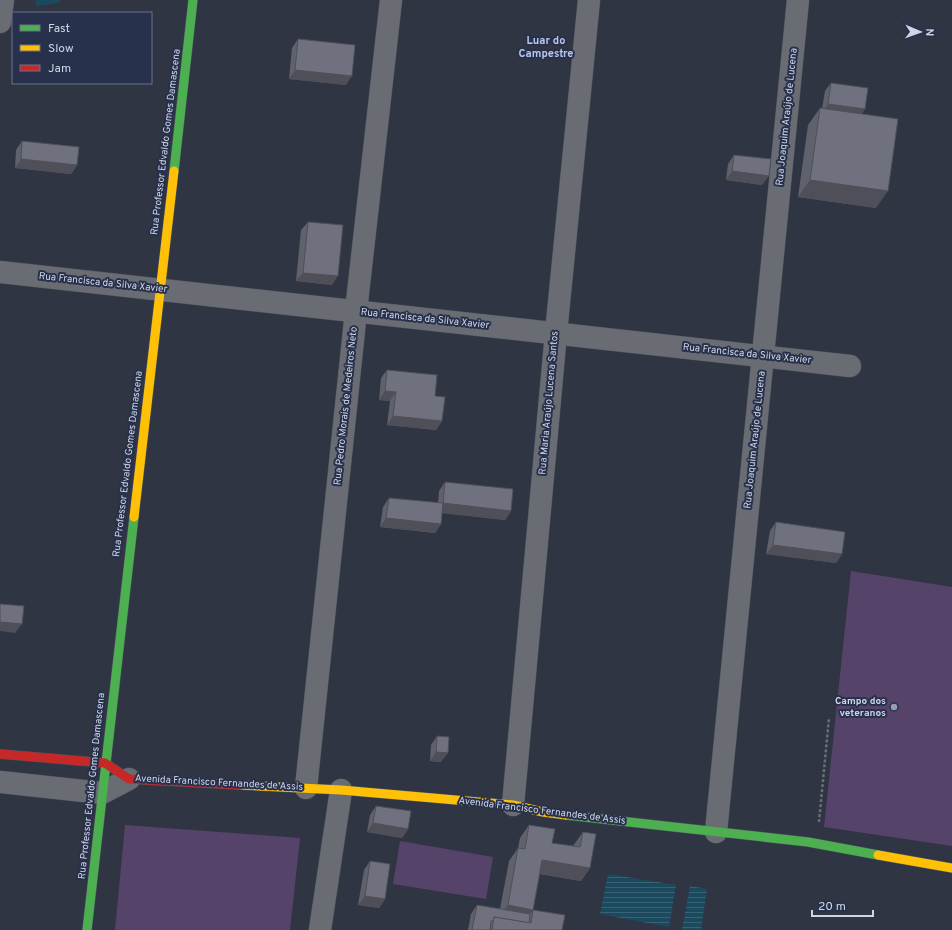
<svg xmlns="http://www.w3.org/2000/svg" width="952" height="930" viewBox="0 0 952 930" font-family="Overpass,sans-serif">
<style>
.grass{fill:#564369}
.water{fill:url(#water-rules)}
.lines{fill:none;stroke-linecap:round;stroke-linejoin:round}
.stream{stroke:#1b495d;stroke-width:6}
.street-casing{stroke:#4e535f;stroke-width:23}
.fast-casing{stroke:#4e535f;stroke-width:10}
.slow-casing{stroke:#4e535f;stroke-width:10}
.jam-casing{stroke:#4e535f;stroke-width:10}
.path{stroke:#6a6e75;stroke-width:2.5;stroke-dasharray:3 2;stroke-linecap:butt}
.street{stroke:#696d73;stroke-width:22}
.fast{stroke:#4caf50;stroke-width:9}
.slow{stroke:#ffc107;stroke-width:9}
.jam{stroke:#c62828;stroke-width:9}
.wall{fill:#5f616c}
.shaded-wall{fill:#4e4f58}
.building{fill:#6f717e;stroke:#4e4f58}
.poi-dot{fill:#979dad;stroke:#28314b;stroke-width:1.5}
.labels{text-anchor:middle;dominant-baseline:central;stroke-width:4;stroke-linejoin:round;paint-order:stroke}
.street-label{font-size:10px;fill:#cfd5e6;stroke:#28314b}
.poi-label{font-size:10px;font-weight:bold;fill:#cfd5e6;stroke:#28314b;text-anchor:end}
.neighbourhood-label{font-size:11px;font-weight:bold;fill:#bac7e9;stroke:#28314b}
</style>
<defs>
<pattern id="water-rules" width="6" height="5" patternUnits="userSpaceOnUse"><rect width="6" height="5" fill="#1b495d"/><path d="M0 2.5h6" fill="none" stroke="#3b6274"/></pattern>
</defs>
<rect width="100%" height="100%" fill="#303543"/>
<!-- grass -->
<g class="grass">
<polygon points="851,571 952,587 952,846 824,827"/>
<polygon points="125,825 300,838 290,930 115,930"/>
<polygon points="400,841 493,857 486,899 393,884"/>
</g>
<!-- water -->
<g class="water">
<polygon points="608,874 676,885 669,927 600,914"/>
<polygon points="690,886 707,889 701,930 682,930"/>
</g>
<g class="lines">
<!-- stream -->
<polyline class="stream" points="38,3 57,0"/>
<!-- street casing -->
<g class="street-casing">
<g id="street">
<polyline points="0,22 3,0"/>
<polyline points="0,272 850,366"/>
<polyline points="0,782 102,793 129,779"/>
<polyline points="306,788 356,311 391,0"/>
<polyline points="513,805 556,333 589,0"/>
<polyline points="716,832 798,0"/>
<polyline points="320,930 341,790"/>
</g>
</g>
<!-- fast casing -->
<g class="fast-casing">
<g id="fast">
<polyline points="174,171 193,0"/>
<polyline points="566,815 808,842 878,855"/>
<polyline points="87,930 134,517"/>
</g>
</g>
<!-- slow casing -->
<g class="slow-casing">
<g id="slow">
<polyline points="134,517 174,171"/>
<polyline points="241,785 341,790 513,805 543,812 566,815"/>
<polyline points="878,855 952,868"/>
</g>
</g>
<!-- jam casing -->
<g class="jam-casing">
<polyline id="jam" points="0,754 105,763 129,779 241,785"/>
</g>
<!-- path -->
<polyline class="path" points="819,822 829,718"/>
<!-- street -->
<use href="#street" class="street"/>
<!-- fast -->
<use href="#fast" class="fast"/>
<!-- slow -->
<use href="#slow" class="slow"/>
<!-- jam -->
<use href="#jam" class="jam"/>
</g>
<!-- wall -->
<g class="wall">
<polygon points="298,39 346,85 289,79 292,48"/>
<polygon points="831,83 862,114 876,208 798,197 808,125 820,108 822,109 825,91"/>
<polygon points="22,141 77,165 71,174 15,168 16,150"/>
<polygon points="734,155 762,185 726,180 728,164"/>
<polygon points="308,222 332,285 296,281 301,230"/>
<polygon points="387,370 435,396 442,421 436,430 387,425 390,401 379,400 381,378"/>
<polygon points="445,482 511,511 505,520 442,513 441,524 435,533 380,527 383,507 389,498 438,503 439,491"/>
<polygon points="776,522 842,554 836,563 766,554 770,531"/>
<polygon points="437,736 441,762 430,761 431,745"/>
<polygon points="376,806 408,829 402,838 367,832 370,815"/>
<polygon points="529,825 552,843 573,846 583,832 590,868 581,881 540,874 533,910 562,930 468,930 471,914 477,905 500,909 509,861 518,848 520,838"/>
<polygon points="370,861 385,899 379,908 358,905 364,870"/>
</g>
<!-- shaded-wall -->
<g class="shaded-wall">
<polygon points="295,70 352,76 346,85 289,79"/>
<polygon points="828,104 865,109 859,118 822,113"/>
<polygon points="21,159 77,165 71,174 15,168"/>
<polygon points="732,171 769,176 762,185 726,180"/>
<polygon points="810,180 888,191 876,208 798,197"/>
<polygon points="303,273 338,276 332,285 296,281"/>
<polygon points="385,391 396,392 390,401 379,400"/>
<polygon points="393,416 442,421 436,430 387,425"/>
<polygon points="443,503 511,511 505,520 437,512"/>
<polygon points="386,518 441,524 435,533 380,527"/>
<polygon points="773,545 842,554 836,563 766,554"/>
<polygon points="0,622 22,624 15,633 0,631"/>
<polygon points="436,752 448,753 441,762 430,761"/>
<polygon points="373,823 408,829 402,838 367,832"/>
<polygon points="542,860 590,868 581,881 533,873"/>
<polygon points="365,896 385,899 379,908 358,905"/>
<polygon points="508,905 533,910 524,923 498,918"/>
</g>
<!-- building -->
<g class="building">
<polygon points="298,39 355,45 352,76 295,70"/>
<polygon points="831,83 868,88 865,109 828,104"/>
<polygon points="820,108 898,119 888,191 810,180"/>
<polygon points="22,141 79,147 77,165 21,159"/>
<polygon points="734,155 771,159 769,176 732,171"/>
<polygon points="308,222 343,225 338,276 303,273"/>
<polygon points="387,370 437,375 435,396 445,397 442,421 393,416 396,392 385,391"/>
<polygon points="445,482 513,489 511,511 443,503"/>
<polygon points="389,498 443,503 441,524 386,518"/>
<polygon points="776,522 845,532 842,554 773,545"/>
<polygon points="0,604 24,606 22,624 0,622"/>
<polygon points="437,736 449,737 448,753 436,752"/>
<polygon points="376,806 411,811 408,829 373,823"/>
<polygon points="529,825 555,829 552,843 580,847 583,832 596,834 590,868 542,860 533,910 508,905 518,848 525,849"/>
<polygon points="370,861 390,864 385,899 365,896"/>
<polygon points="477,905 530,914 529,923 494,917 493,921 491,921 490,930 472,930"/>
<polygon points="533,910 565,915 562,930 492,930 494,917 531,923"/>
</g>
<!-- markers -->
<circle class="poi-dot" cx="894" cy="707" r="4"/>
<g class="labels">
<!-- street labels -->
<g class="street-label">
<text transform="translate(787 117) rotate(-84)">Rua Joaquim Araújo de Lucena</text>
<text transform="translate(166 142) rotate(-83)">Rua Professor Edvaldo Gomes Damascena</text>
<text transform="translate(103 283) rotate(6)">Rua Francisca da Silva Xavier</text>
<text transform="translate(425 319) rotate(6)">Rua Francisca da Silva Xavier</text>
<text transform="translate(747 354) rotate(6)">Rua Francisca da Silva Xavier</text>
<text transform="translate(549 403) rotate(-85)">Rua Maria Araújo Lucena Santos</text>
<text transform="translate(346 406) rotate(-84)">Rua Pedro Morais de Medeiros Neto</text>
<text transform="translate(755 440) rotate(-84)">Rua Joaquim Araújo de Lucena</text>
<text transform="translate(128 464) rotate(-83)">Rua Professor Edvaldo Gomes Damascena</text>
<text transform="translate(219 783) rotate(3)">Avenida Francisco Fernandes de Assis</text>
<text transform="translate(92 786) rotate(-84)">Rua Professor Edvaldo Gomes Damascena</text>
<text transform="translate(542 811) rotate(7)">Avenida Francisco Fernandes de Assis</text>
</g>
<!-- poi labels -->
<g class="poi-label">
<text x="886" y="701">Campo dos<tspan x="886" dy="12">veteranos</tspan></text>
</g>
<!-- neighbourhood labels -->
<g class="neighbourhood-label">
<text x="546" y="41">Luar do<tspan x="546" dy="13">Campestre</tspan></text>
</g>
</g>
<!-- legend -->
<rect x="12" y="12" width="140" height="72" fill="#28314b" stroke="#6b7389"/>
<rect x="20" y="25" width="20" height="6" fill="#4caf50" stroke="#6b7389"/>
<text x="48" y="32" font-size="12" fill="#cfd5e6">Fast</text>
<rect x="20" y="45" width="20" height="6" fill="#ffc107" stroke="#6b7389"/>
<text x="48" y="52" font-size="12" fill="#cfd5e6">Slow</text>
<rect x="20" y="65" width="20" height="6" fill="#c62828" stroke="#6b7389"/>
<text x="48" y="72" font-size="12" fill="#cfd5e6">Jam</text>
<!-- north arrow -->
<g transform="translate(920 32) rotate(92)" stroke="#28314b" stroke-width="3" paint-order="stroke">
<path d="M0-3L7 15L0 10L-7 15Z" fill="#cfd5e6"/>
<text y="-6" font-size="11" font-weight="bold" text-anchor="middle" fill="#cfd5e6">N</text>
</g>
<!-- scale -->
<path d="M812 910v6h61v-6" fill="none" stroke="#cfd5e6" stroke-width="2"/>
<text x="818" y="910" font-size="12" fill="#cfd5e6" stroke="#28314b" stroke-width="3" paint-order="stroke">20 m</text>
</svg>
